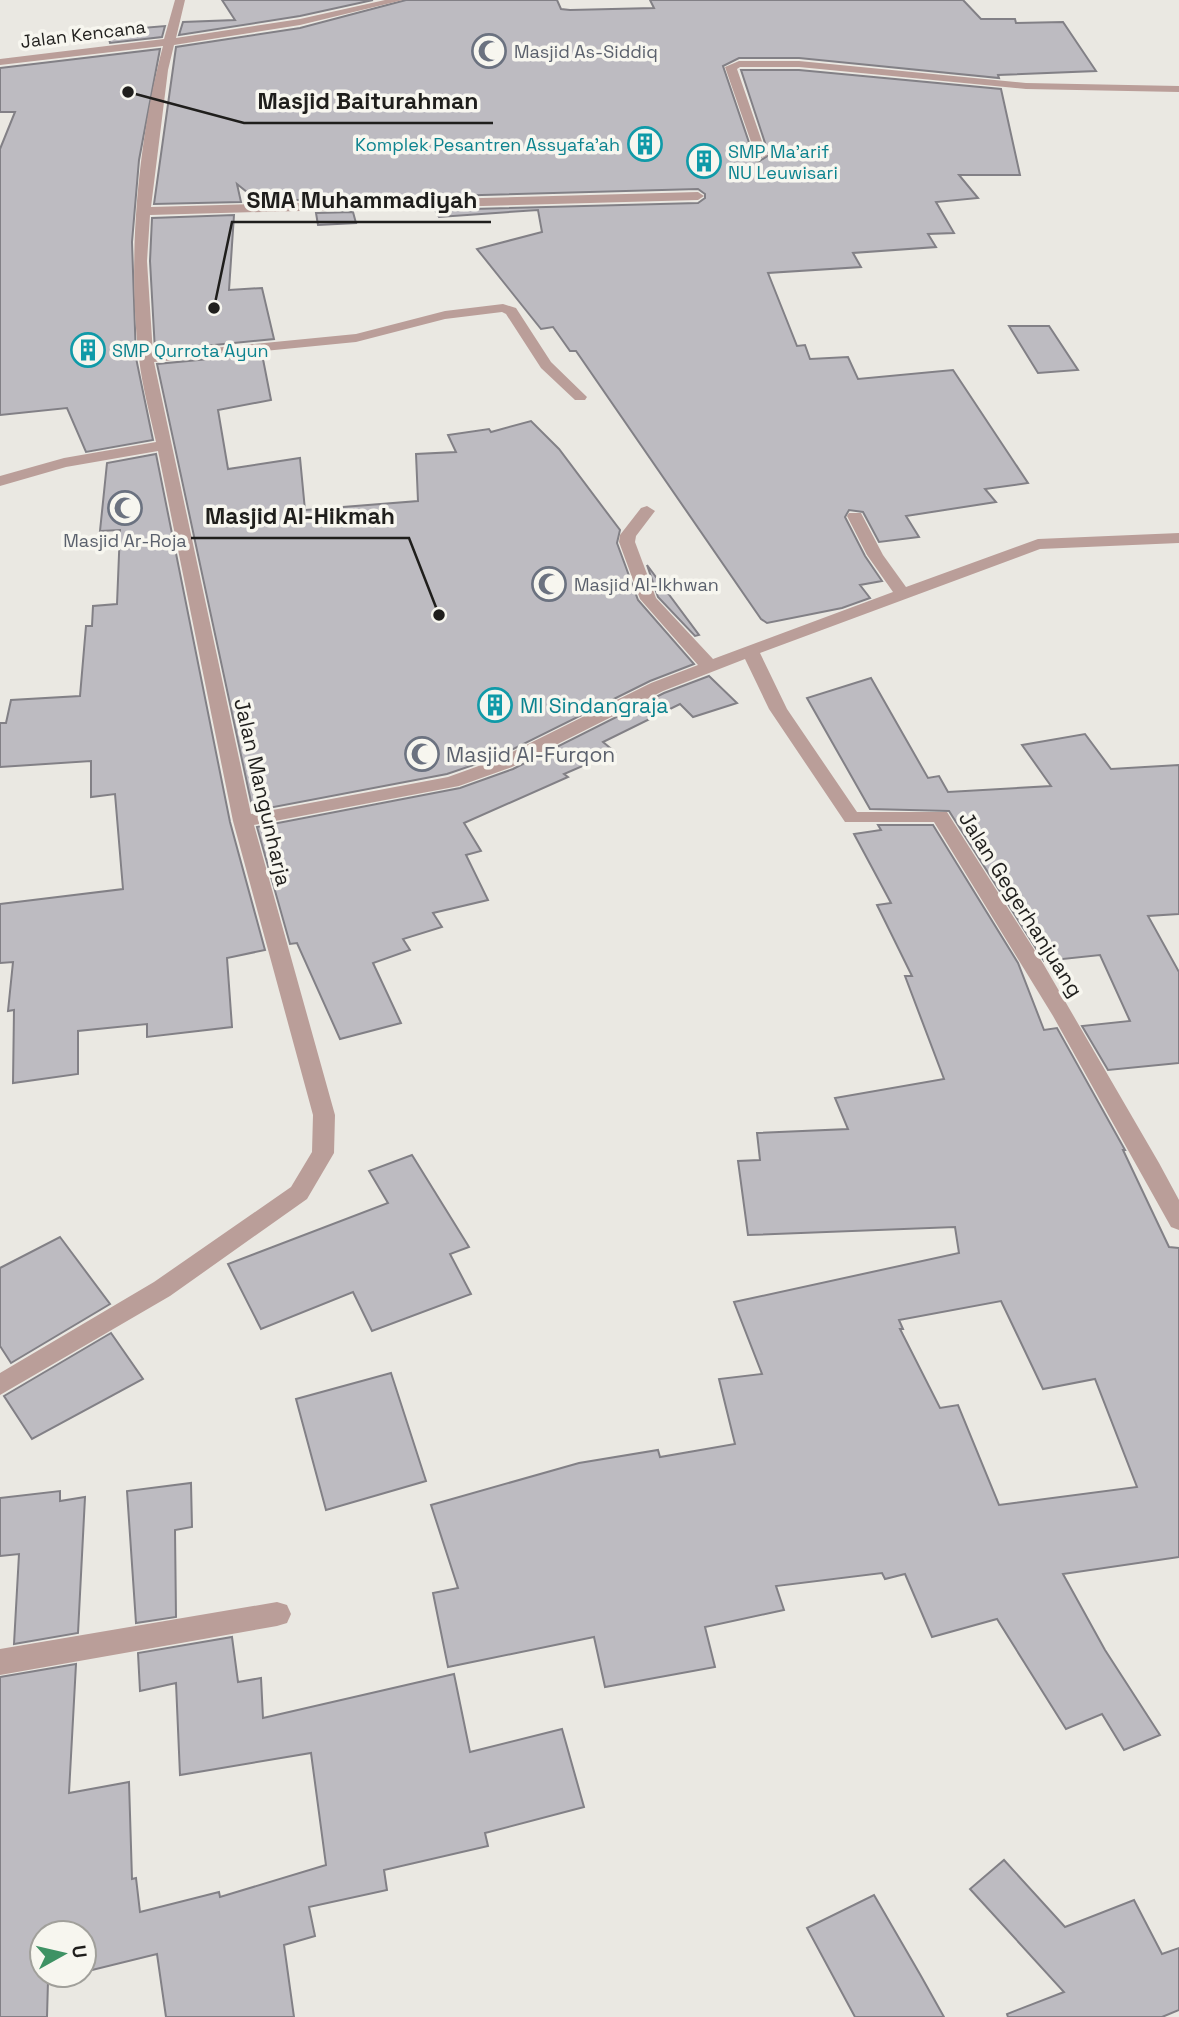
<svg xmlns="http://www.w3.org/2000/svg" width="1179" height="2017" viewBox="0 0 1179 2017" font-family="'Space Grotesk',sans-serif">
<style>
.building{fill:#bdbbc1;stroke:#828086;stroke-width:2;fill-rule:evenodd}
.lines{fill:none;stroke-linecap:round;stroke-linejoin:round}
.street{fill:#ba9e99;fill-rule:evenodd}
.labels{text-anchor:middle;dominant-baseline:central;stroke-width:7;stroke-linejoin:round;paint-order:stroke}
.far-street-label{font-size:18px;fill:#1f1e1c;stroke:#f7f6ef}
.far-worship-label{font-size:18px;fill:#5b616d;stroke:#f7f6ef;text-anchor:start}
.far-culture-label{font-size:18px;fill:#0d838f;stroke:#f7f6ef;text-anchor:start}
.culture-label{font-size:21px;fill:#0d838f;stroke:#f7f6ef;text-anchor:start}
.worship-label{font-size:21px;fill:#5b616d;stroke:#f7f6ef;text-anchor:start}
.street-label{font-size:21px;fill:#1f1e1c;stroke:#f7f6ef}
.leader{fill:none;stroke:#1f1e1c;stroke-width:2.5}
.callout-dot{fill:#1f1e1c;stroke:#f7f6ef;stroke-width:2.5}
.callout-label{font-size:23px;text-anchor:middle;font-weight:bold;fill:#1f1e1c;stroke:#f7f6ef;stroke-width:7;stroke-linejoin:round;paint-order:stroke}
</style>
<rect width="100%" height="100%" fill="#eae8e2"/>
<!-- building -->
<g class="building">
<polygon points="222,0 373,0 300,16 179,35 183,22 235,20"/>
<polygon points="406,0 557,0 561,9 570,10 654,8 650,0 963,0 981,19 1015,19 1016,23 1063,22 1096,71 998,75 999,78 799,58 739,58 723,66 755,160 758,162 769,155 741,70 799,70 1001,89 1020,175 959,175 978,198 936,202 954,233 928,234 936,247 853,253 861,267 768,273 797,346 805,345 810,359 848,357 858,379 953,370 1028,483 985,489 996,502 906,516 919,537 879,542 863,512 849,510 845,517 865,556 882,581 860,585 870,598 842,608 767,623 761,619 576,351 570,351 553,327 541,329 477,249 542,232 538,210 439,217 435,210 698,203 705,198 705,194 698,189 258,201 237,184 241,202 154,204 176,47 300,28"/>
<polygon points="165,26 162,37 110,43 107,31"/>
<polygon points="160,49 139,160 132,242 136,358 153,440 86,452 67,408 0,415 0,149 15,112 0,112 0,68"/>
<polygon points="353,212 356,223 318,225 316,213"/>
<polygon points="234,215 229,290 262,288 274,339 155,351 150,261 152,218"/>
<polygon points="1009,326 1049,326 1078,370 1038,373"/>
<polygon points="262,354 271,400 218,410 228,469 300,458 305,510 418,501 416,454 456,452 448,435 489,429 491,432 531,421 559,449 620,530 617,543 638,600 694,664 650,681 497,757 447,774 253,811 157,364"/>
<polygon points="156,454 230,822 265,950 227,958 232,1027 147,1037 147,1024 78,1031 78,1074 13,1083 14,1010 8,1011 13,962 0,963 0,904 123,889 115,794 91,797 91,761 0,767 0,723 6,723 11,700 80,696 86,626 92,626 93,606 117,604 120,530 100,531 107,463"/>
<polygon points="647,565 699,635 695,636 658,597"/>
<polygon points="709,676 737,703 693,717 680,704 603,742 615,752 564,774 568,777 464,823 481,851 466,855 488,900 433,913 442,927 403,939 410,950 373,963 401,1023 340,1039 297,943 290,944 257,827 460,788 513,769 664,693"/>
<polygon points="871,678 928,778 939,776 948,792 1051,786 1022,745 1085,734 1111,769 1179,765 1179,914 1148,916 1179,972 1179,1063 1108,1070 1082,1026 1130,1021 1100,955 1044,961 949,811 870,809 807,698"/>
<path d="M 878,825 L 933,825 L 1018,963 L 1044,1030 L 1057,1028 L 1125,1150 L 1123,1150 L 1169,1247 L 1179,1248 L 1179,1557 L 1063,1574 L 1105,1650 L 1160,1735 L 1124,1750 L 1102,1714 L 1066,1729 L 997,1619 L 932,1637 L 905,1574 L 885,1579 L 882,1573 L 776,1586 L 784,1610 L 705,1627 L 715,1667 L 605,1687 L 594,1637 L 448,1667 L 433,1593 L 458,1588 L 431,1505 L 579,1463 L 658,1450 L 660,1457 L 735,1444 L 719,1379 L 762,1374 L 734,1302 L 959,1253 L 955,1227 L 748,1235 L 738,1161 L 760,1160 L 757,1133 L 848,1129 L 835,1098 L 944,1079 L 905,976 L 912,976 L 877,905 L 891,903 L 854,834 L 881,830 ZM 1001,1301 L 1043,1389 L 1095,1379 L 1137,1487 L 999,1505 L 958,1405 L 940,1408 L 900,1329 L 903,1329 L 899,1320 Z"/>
<polygon points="412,1155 469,1247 450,1254 471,1294 372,1331 353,1292 261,1329 228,1264 388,1203 369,1171"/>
<polygon points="60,1237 110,1304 11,1363 0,1346 0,1268"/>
<polygon points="111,1333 143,1379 32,1439 4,1396"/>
<polygon points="391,1373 426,1481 326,1510 296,1399"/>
<polygon points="191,1483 192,1527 175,1530 176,1617 136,1623 127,1491"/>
<polygon points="60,1491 60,1501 85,1497 78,1633 14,1644 19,1554 0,1556 0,1498"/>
<polygon points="232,1637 238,1682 261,1678 263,1718 454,1674 470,1752 562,1729 584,1807 485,1833 488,1846 384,1870 387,1890 309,1907 315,1936 284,1945 294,2017 166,2017 157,1954 84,1972 84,1933 42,1933 42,1975 71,1975 48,1981 47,2017 0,2017 0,1677 76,1664 69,1793 129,1782 132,1879 136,1878 140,1912 219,1892 220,1897 326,1865 311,1753 180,1775 176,1683 140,1691 138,1653"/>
<polygon points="1004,1860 1065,1927 1134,1900 1162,1954 1179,1948 1179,2010 1162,2017 1008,2017 1007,2014 1064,1992 970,1889"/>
<polygon points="874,1895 921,1976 944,2017 855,2017 807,1928"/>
</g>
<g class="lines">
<!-- street -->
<g class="street">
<path d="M 175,0 L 185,0 L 176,38 L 300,19 L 385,0 L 403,0 L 300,25 L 174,45 L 168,70 L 151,207 L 698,192 L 704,196 L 698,200 L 150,215 L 147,261 L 153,354 L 356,334 L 445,311 L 503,304 L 516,308 L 551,362 L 587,397 L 585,400 L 575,400 L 541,368 L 506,314 L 502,312 L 445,319 L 356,342 L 154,362 L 251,814 L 448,777 L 498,759 L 651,683 L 698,665 L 640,599 L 619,542 L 620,535 L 641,508 L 647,506 L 655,511 L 636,536 L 635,542 L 656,598 L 713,659 L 893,592 L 867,555 L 847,516 L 849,513 L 861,513 L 883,555 L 906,587 L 1038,539 L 1179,533 L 1179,543 L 1040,549 L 760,653 L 787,709 L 857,812 L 947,812 L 1044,965 L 1159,1163 L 1179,1200 L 1179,1230 L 1171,1227 L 1053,1016 L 934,822 L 845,822 L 769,709 L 745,659 L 663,691 L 512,767 L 459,786 L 254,825 L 335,1115 L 334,1153 L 307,1199 L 170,1296 L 0,1395 L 0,1373 L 154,1282 L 291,1187 L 312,1152 L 313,1115 L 233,821 L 158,451 L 66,467 L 0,486 L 0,476 L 64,458 L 156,442 C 150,414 142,386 139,358 C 127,263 138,139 163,46 L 0,65 L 0,59 L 164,39 Z"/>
<polygon points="799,61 1026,83 1179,86 1179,92 1026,89 799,67 740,67 737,69 767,156 757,159 725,67 739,61"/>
<polygon points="277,1602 287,1605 291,1614 287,1623 277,1626 0,1675 0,1649"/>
</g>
</g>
<!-- icons -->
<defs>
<g id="mosque-ring" transform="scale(1.75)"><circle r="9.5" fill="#f7f6ef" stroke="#6b7280" stroke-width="1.5"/><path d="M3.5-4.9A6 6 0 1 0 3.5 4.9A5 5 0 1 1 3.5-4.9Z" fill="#6b7280"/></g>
<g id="building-ring" transform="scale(1.75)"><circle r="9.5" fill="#f7f6ef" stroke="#0f9aa8" stroke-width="1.5"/><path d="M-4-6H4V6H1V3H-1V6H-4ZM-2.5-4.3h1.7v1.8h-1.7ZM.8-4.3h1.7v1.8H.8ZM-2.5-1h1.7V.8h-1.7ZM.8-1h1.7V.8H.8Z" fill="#0f9aa8"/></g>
</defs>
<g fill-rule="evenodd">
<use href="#mosque-ring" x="489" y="51"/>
<use href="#building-ring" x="645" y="144"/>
<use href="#building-ring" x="704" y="161"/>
<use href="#building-ring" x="88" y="350"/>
<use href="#mosque-ring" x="125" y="508"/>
<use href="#mosque-ring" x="549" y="584"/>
<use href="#building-ring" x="495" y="705"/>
<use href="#mosque-ring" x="422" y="754"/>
</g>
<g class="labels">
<!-- far-street labels -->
<g class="far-street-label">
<text transform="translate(83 34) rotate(-7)">Jalan Kencana</text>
</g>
<!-- far-worship labels -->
<g class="far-worship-label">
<text x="514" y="51">Masjid As-Siddiq</text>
<text x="125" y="540" text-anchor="middle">Masjid Ar-Roja</text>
<text x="574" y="584">Masjid Al-Ikhwan</text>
</g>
<!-- far-culture labels -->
<g class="far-culture-label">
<text x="620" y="144" text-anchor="end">Komplek Pesantren Assyafa'ah</text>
<text x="728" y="151">SMP Ma'arif<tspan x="728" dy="21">NU Leuwisari</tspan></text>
<text x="112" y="350">SMP Qurrota Ayun</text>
</g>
<!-- culture labels -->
<g class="culture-label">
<text x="520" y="705">MI Sindangraja</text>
</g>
<!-- worship labels -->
<g class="worship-label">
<text x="446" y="754">Masjid Al-Furqon</text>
</g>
<!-- street labels -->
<g class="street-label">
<text transform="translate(263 792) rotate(77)">Jalan Mangunharja</text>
<text transform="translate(1021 904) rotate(58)">Jalan Gegerhanjuang</text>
</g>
</g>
<!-- callouts -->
<path class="leader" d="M128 92L244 123H493M214 308L232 222H491M439 615L409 538H191"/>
<g class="callout-dot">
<circle cx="128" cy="92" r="7"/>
<circle cx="214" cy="308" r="7"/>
<circle cx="439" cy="615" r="7"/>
</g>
<g class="callout-label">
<text x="368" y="109">Masjid Baiturahman</text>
<text x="362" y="208">SMA Muhammadiyah</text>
<text x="300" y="524">Masjid Al-Hikmah</text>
</g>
<!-- north arrow -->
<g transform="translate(63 1954) rotate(82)"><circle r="33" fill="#f7f6ef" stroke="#a1a09b" stroke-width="2"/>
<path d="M0-5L12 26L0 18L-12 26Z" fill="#3e9264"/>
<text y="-10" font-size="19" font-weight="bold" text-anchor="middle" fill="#1f1e1c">U</text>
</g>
</svg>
